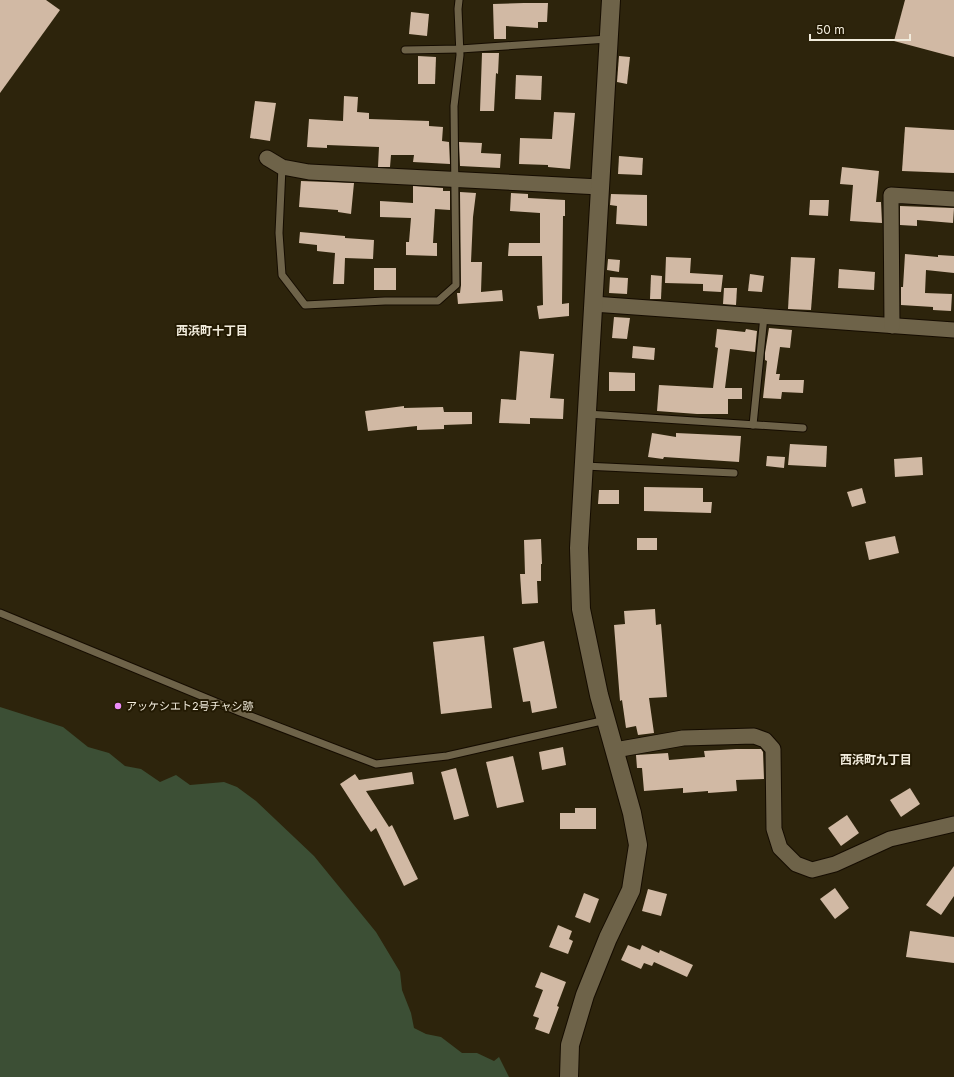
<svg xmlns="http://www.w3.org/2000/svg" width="954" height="1077" viewBox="0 0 954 1077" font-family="Inter,'Noto Sans JP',sans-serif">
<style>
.water{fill:#3c4f35}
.building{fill:#d1b9a4}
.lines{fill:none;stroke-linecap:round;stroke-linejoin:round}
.service-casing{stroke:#150c00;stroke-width:9}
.minor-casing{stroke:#150c00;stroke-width:17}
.tertiary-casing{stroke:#150c00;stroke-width:20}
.service{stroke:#6e6349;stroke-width:7}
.minor{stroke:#6e6349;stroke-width:15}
.tertiary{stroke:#6e6349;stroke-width:18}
.poi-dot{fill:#ed8cf9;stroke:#231a03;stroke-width:1.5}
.labels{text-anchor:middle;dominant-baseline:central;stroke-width:4;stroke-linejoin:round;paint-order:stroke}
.poi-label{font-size:11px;fill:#f2ecdd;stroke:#231a03;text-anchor:start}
.neighbourhood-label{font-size:12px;font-weight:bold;fill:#f2ecdd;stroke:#231a03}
</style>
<rect width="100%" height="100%" fill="#2d240c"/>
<!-- water -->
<polygon class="water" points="0,707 63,727 88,747 109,753 125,766 141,769 160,782 176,775 190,785 224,782 237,787 256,801 314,856 376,932 400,972 402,990 411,1013 414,1028 426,1034 441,1037 462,1053 477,1053 494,1061 499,1057 509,1077 0,1077"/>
<!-- building -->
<g class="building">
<polygon points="0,0 46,0 60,10 0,93"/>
<polygon points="905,0 954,0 954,57 894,41"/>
<polygon points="524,3 548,3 547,22 538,22 538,28 506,26 506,39 494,39 493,4"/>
<polygon points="411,12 429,14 427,36 409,34"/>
<polygon points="482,53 499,53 498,74 496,73 494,111 480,111"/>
<polygon points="418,56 436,57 435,84 418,84"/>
<polygon points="619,56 630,57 627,84 617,82"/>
<polygon points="516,75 542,76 541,100 515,99"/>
<polygon points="344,96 358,97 357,112 369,113 369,119 429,121 429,126 443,127 442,141 449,142 450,164 413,162 414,155 391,155 390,167 378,167 379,147 327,145 327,148 307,147 309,119 343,121"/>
<polygon points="255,101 276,103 270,141 250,138"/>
<polygon points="554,112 575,113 570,169 548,167 548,165 519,164 520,138 552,139"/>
<polygon points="905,127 954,130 954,173 902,171"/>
<polygon points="459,142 482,143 481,153 501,154 500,168 460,166"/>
<polygon points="619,156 643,158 642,175 618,174"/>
<polygon points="842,167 879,171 876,202 881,202 882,223 850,221 853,185 840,184"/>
<polygon points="301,181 354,183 351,214 338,212 338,210 299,207"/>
<polygon points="413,186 443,188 443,191 450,191 450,210 435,209 433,243 437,243 437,256 406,255 406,242 409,242 411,218 380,217 380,201 413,203"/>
<polygon points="460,192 476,193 473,217 471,262 482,262 481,292 502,290 503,301 458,304 457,293 460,293 461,285"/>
<polygon points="511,193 528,194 528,198 565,200 565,216 563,216 562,304 569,303 569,316 539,319 537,306 543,305 542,256 508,256 509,243 540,243 540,213 510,211"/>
<polygon points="611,194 647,195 647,226 616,224 617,206 610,205"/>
<polygon points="810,200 829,200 828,216 809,215"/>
<polygon points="900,206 954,208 953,223 917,220 917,226 900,225"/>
<polygon points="300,232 345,236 345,238 374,240 373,259 345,258 344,284 333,284 335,253 317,251 317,245 299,243"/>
<polygon points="905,254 938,257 938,255 954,256 954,273 926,270 925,293 952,294 951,311 933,310 933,307 901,305 901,287 903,287"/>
<polygon points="666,257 691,258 690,273 723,275 721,292 703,291 703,284 665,283"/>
<polygon points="791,257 815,258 811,310 788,309"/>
<polygon points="608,259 620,260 619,272 607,270"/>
<rect x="374" y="268" width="22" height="22"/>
<polygon points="839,269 875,272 874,290 838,288"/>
<polygon points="750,274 764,276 762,292 748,291"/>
<polygon points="651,275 662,276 661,299 650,299"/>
<polygon points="610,277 628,278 627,294 609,293"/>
<polygon points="724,288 737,288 736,305 723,304"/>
<polygon points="614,317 630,318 627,339 612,338"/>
<polygon points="769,328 792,330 790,348 780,347 776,374 780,374 779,380 804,380 803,393 782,392 781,399 763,398 767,361 765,360 765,353"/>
<polygon points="717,329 745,332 746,329 757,331 755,352 730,349 725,388 742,388 742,399 728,399 728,414 697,414 657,411 659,385 713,388 718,348 715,347"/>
<polygon points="633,346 655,348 654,360 632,358"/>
<polygon points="520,351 554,354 550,398 564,399 563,419 530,418 530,424 499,423 501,399 516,400"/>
<polygon points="609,372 635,373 635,391 609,391"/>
<polygon points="404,406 404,408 443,407 444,412 472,412 472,424 444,425 444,429 417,430 417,426 368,431 365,411"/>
<polygon points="652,433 676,437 676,433 741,436 739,462 664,457 663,459 648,457"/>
<polygon points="790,444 827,446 826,467 788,465"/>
<polygon points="767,456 785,457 784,468 766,466"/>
<polygon points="922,457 923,475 895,477 894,459"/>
<polygon points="644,487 703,488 703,502 712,502 711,513 644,511"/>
<polygon points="862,488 866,503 852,507 847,492"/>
<polygon points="599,490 619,490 619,504 598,504"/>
<polygon points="895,536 899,553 869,560 865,542"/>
<rect x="637" y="538" width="20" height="12"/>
<polygon points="541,539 542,564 541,564 541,581 537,581 538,603 522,604 520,574 525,574 524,540"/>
<polygon points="655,609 656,625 661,624 667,697 649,698 654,733 638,735 636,726 626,728 622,700 620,701 614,625 625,624 624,611"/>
<polygon points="484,636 492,708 441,714 433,642"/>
<polygon points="544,641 557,708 532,713 530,701 523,702 513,648"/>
<polygon points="563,747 566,765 542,770 539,752"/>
<polygon points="736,749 761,749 763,752 764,779 736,780 737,791 708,793 708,791 683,793 683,788 644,791 642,768 637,768 636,755 668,753 669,760 705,757 704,751"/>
<polygon points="513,756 524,802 497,808 486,762"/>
<polygon points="456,768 469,816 454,820 441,772"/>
<polygon points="412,772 414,784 366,791 389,827 392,825 418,879 404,886 376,828 371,832 340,784 355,774 359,780"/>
<polygon points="910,788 920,804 901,817 890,800"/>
<polygon points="575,808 596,808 596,829 560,829 560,813 575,813"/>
<polygon points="847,815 859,833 841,846 828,828"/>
<polygon points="954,866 954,896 941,915 926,905"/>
<polygon points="835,888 849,908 835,919 820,899"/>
<polygon points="648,889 667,894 661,916 642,911"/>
<polygon points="584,893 599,899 590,923 575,917"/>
<polygon points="558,925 572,931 569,939 573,941 568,954 549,947"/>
<polygon points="910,931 954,937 954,963 906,957"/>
<polygon points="628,945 640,950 642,945 659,953 660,950 693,965 687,977 654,962 652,966 644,963 641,969 621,960"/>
<polygon points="541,972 566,982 557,1006 559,1007 549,1034 535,1029 539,1018 533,1016 543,990 535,987"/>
</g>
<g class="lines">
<!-- service casing -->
<g class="service-casing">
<g id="service">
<polyline points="405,50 460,49 608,39"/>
<polyline points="282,167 279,233 282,275 305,305 385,301 438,301 456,285 454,106 460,55 458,9 459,0"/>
<polyline points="587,414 803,428"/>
<polyline points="753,425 764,316"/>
<polyline points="584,466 734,473"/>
<polyline points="0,613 240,712 376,764 447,756 606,720"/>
</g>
</g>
<!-- minor casing -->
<g class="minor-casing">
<g id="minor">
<polyline points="267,158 282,167 309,172 600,187"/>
<polyline points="593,304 954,330"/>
<polyline points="892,326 891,195 954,199"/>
<polyline points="615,750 683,738 754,736 765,740 773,749 774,829 780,848 796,864 812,870 835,864 890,839 954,824"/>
</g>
</g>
<!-- tertiary casing -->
<g class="tertiary-casing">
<polyline id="tertiary" points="569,1077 570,1045 585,995 608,938 631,890 638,845 632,813 599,695 581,609 579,548 611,0"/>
</g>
<!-- service -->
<use href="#service" class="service"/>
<!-- minor -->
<use href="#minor" class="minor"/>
<!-- tertiary -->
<use href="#tertiary" class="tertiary"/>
</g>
<!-- markers -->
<circle class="poi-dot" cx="118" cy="706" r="4"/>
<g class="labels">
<!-- poi labels -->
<g class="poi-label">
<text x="126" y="706">アッケシエト2号チャシ跡</text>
</g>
<!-- neighbourhood labels -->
<g class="neighbourhood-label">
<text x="212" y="330">西浜町十丁目</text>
<text x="876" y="759">西浜町九丁目</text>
</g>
</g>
<!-- scale -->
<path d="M810 34v6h100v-6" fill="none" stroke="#f2ecdd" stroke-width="2"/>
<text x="816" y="34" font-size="12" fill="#f2ecdd" stroke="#231a03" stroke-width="3" paint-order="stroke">50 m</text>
</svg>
